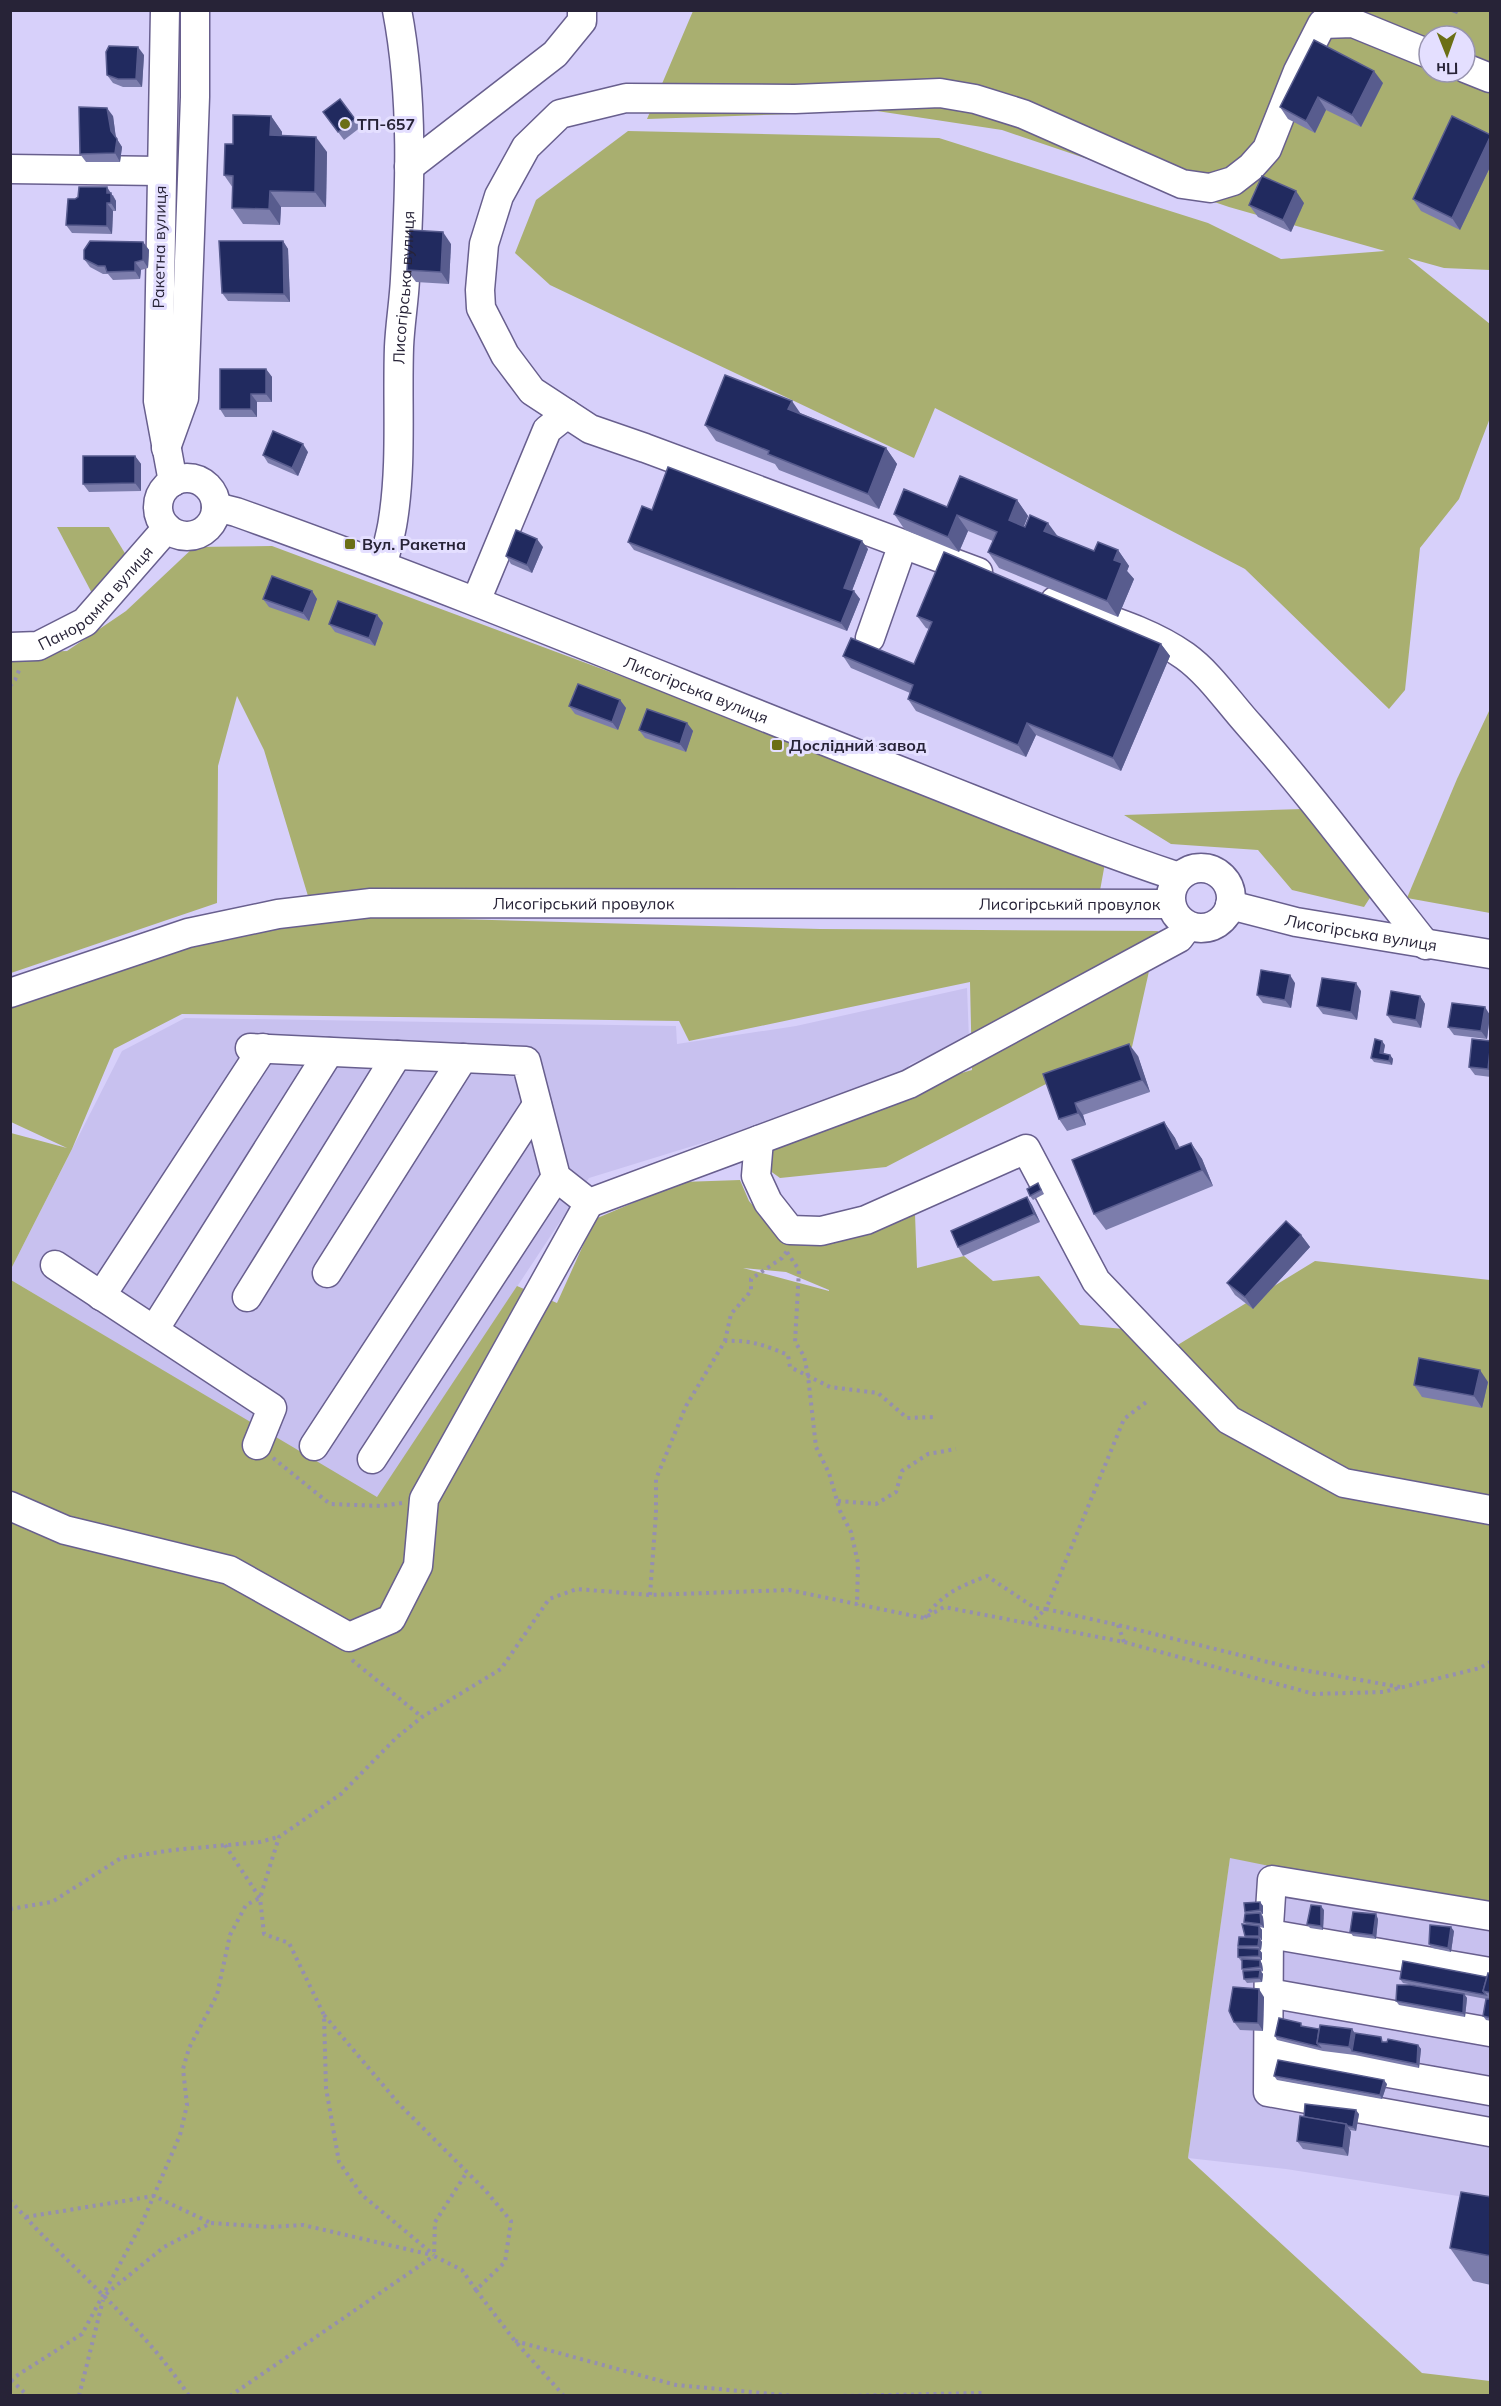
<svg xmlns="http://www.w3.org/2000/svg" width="1501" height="2406" viewBox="0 0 1501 2406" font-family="Mulish,sans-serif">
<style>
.built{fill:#c8c1ef}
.green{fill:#a9af70;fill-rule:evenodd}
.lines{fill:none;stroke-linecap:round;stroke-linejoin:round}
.minor-casing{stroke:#685f8e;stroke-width:31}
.path{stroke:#958fb1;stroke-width:4;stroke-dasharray:3 4.5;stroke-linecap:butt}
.minor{stroke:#fff;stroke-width:28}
.wall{fill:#7c7dac}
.shaded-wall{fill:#585c8e}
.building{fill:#212a5f;stroke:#585c8e;stroke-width:1.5}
.poi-dot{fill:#6b6f15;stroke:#e4dfff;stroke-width:2}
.labels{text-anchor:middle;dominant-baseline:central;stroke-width:6;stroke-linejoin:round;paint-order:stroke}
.poi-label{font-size:16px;font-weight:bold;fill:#272337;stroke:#e4dfff;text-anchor:start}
.street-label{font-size:16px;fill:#272337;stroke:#e4dfff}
</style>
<rect width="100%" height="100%" fill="#d7d0fa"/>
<!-- built -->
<g class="built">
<polygon points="967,988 969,1039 910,1064 897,1083 589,1178 377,1498 11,1280 11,1269 122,1051 185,1018 676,1026 677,1044 796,1026"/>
<polygon points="1230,1857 1490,1911 1490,2201 1286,2169 1188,2158"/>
</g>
<!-- green -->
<g class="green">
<path d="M 693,11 L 1490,11 L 1490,270 L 1444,268 L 1408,258 L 1490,324 L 1490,418 L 1459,499 L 1420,548 L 1405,690 L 1389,709 L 1245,569 L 935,408 L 914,458 L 550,285 L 515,253 L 536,200 L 628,131 L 939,138 L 1208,223 L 1281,259 L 1385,251 L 1229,207 L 1002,130 L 877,111 L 647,119 ZM 1429,36 L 1465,36 L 1465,72 L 1429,72 Z"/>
<polygon points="57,527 109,527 129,560 94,597"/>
<polygon points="272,546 782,736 1107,852 1099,896 308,896 264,750 237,696 218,766 217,903 11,973 10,653 67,651 126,611 194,547"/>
<polygon points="1490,709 1490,913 1407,898 1457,779"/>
<polygon points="1303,809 1375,890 1364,907 1292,890 1258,850 1171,844 1124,815"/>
<polygon points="348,916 820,929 1158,931 1132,1047 1044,1085 886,1167 780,1178 727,1140 972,1070 970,982 689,1041 679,1021 182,1014 114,1049 72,1149 11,1269 11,1133 67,1148 11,1122 11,1003 190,942"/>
<path d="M 740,1180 L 749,1201 L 780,1236 L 821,1239 L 915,1214 L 917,1268 L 964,1256 L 993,1281 L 1039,1276 L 1080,1325 L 1124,1329 L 1176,1346 L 1315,1261 L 1490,1280 L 1490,1911 L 1230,1858 L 1188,2158 L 1422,2373 L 1490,2381 L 1490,2395 L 11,2396 L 11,1280 L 377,1497 L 517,1286 L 557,1303 L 595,1219 L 682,1182 ZM 743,1268 L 786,1272 L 829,1290 L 829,1291 Z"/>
</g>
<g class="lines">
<!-- minor casing -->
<g class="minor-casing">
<g id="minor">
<polyline points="165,10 158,401 173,482"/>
<polyline points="1465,68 1490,78"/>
<polyline points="409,167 555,54 582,21 582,10"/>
<polyline points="10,169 160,171"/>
<polyline points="166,448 184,398 195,97 195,10"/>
<circle cx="187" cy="507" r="29"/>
<path id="s1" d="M 216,507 L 236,512 C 461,592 681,685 903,772 C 995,808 1085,846 1179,877"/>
<path id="s2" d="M 383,564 C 386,550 391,535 393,520 C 402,463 397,404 399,347 C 400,324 404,301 405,279 C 410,189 414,99 397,10"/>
<polyline points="978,572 645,448 590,429 532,391 505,355 481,308 480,290 484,244 499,196 526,147 560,114 626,98 795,99 940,93 975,99 1023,114 1182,184 1210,188 1233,181 1251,167 1267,149 1298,71 1322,24 1353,23 1429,54"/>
<polyline points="476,601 547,430 567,414"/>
<path d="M 1055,601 C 1098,617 1147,629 1185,656 C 1210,674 1229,703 1250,726 C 1312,796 1368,872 1426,945"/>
<polyline points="870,638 903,544"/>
<path id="s3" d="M 10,647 L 38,646 L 85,622 L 167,528"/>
<circle cx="1201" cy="898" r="30"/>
<path id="s4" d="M 1230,905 L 1296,922 L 1490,954"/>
<path id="s5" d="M 10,993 L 188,933 L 278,914 L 371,903 L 1171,904"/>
<polyline points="250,1048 526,1061 556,1177 589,1203 909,1084 1179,938 1188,926"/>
<polyline points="759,1140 756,1176 768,1202 790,1230 821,1231 866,1220 1026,1149 1096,1281 1229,1420 1344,1483 1490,1510"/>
<polyline points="55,1265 272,1408 257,1445"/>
<polyline points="327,1273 463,1058"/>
<polyline points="101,1296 263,1048"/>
<polyline points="247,1297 397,1055"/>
<polyline points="154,1330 329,1052"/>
<polyline points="314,1446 537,1105"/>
<polyline points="372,1459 556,1177"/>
<polyline points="10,1506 65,1530 229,1570 349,1637 391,1619 418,1566 424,1499 589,1203"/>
<polyline points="1490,1916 1272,1880 1269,1926 1268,2092 1490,2132"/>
<polyline points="1270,1934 1490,1972"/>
<polyline points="1269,1993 1490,2032"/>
<polyline points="1270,2052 1490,2091"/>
</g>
</g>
<!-- path -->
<g class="path">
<polyline points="10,686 15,680 20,668"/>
<polyline points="787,1252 799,1270 795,1342 804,1356 808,1376 816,1447 829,1473 840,1511 851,1532 858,1563 857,1605"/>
<polyline points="725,1341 731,1314 751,1291 751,1279 782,1258 787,1251"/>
<polyline points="273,1458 330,1504 381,1506 402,1503"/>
<polyline points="838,1501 876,1504 896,1492 902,1471 928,1454 956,1449"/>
<path d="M 650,1595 L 656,1513 L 656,1479 L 686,1406 L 725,1341 C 751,1340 764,1345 788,1355 L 790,1367 L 830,1387 L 878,1393 L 907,1418 L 934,1417"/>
<path d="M 925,1618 C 941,1594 961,1586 987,1576 L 1035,1608 L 1046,1609 L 1124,1419 L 1149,1400"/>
<polyline points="1029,1624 1046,1609 1118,1625 1292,1668 1400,1687"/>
<polyline points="1118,1625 1124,1642"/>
<polyline points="352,1660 422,1717"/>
<polyline points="225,1845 260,1898 264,1934 289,1943 324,2015 326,2088 339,2162 362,2195 434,2255"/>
<polyline points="10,1909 52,1902 121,1858 173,1850 260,1842 278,1837"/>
<polyline points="324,2015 399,2104 485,2190 511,2221 505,2262 476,2290 462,2270 434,2256 435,2222 467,2172"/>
<path d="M 10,2200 C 68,2267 141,2322 189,2396"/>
<polyline points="26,2217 154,2196 211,2223"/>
<polyline points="476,2290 515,2341 564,2396"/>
<polyline points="106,2294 164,2247 211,2223 269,2227 303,2225 432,2255"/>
<polyline points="515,2341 676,2385 794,2396"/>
<polyline points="10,2380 82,2334 142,2223 180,2135 187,2105 183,2069 189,2048 217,1995 230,1935 246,1905 260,1898 279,1837 341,1794 396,1738 422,1717 501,1669 549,1599 577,1589 650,1595 789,1590 924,1618 944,1607 1124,1642 1314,1694 1383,1692 1480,1668 1490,1662"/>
<polyline points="11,2380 28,2396"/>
<polyline points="79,2396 103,2300"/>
<polyline points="230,2396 434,2256"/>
<polyline points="836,2396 984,2393"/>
</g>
<!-- minor -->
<use href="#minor" class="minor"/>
</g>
<!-- wall -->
<g class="wall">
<polygon points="1446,10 1459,10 1457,14"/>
<polygon points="144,55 142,87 123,87 113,83 107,75"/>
<polygon points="1383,83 1361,127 1326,110 1315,133 1288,119 1280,107"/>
<polygon points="323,112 355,119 361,127 344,140"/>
<polygon points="113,116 116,138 122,147 120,162 86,162 80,154"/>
<polygon points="271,116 282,132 282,136 327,152 326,207 281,207 280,225 243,224 232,208 233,188 224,175 233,144"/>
<polygon points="1491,135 1491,165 1460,230 1421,211 1413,199"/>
<polygon points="113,195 116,201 116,211 113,211 112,234 72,233 66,225 75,199"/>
<polygon points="1304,203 1291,232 1258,217 1249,205"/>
<polygon points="283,241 288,249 290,302 228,301 222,293"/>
<polygon points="143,242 149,250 148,268 141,270 140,279 113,280 108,274 103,274 90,267 84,259"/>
<polygon points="451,244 449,284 416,282 407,270"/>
<polygon points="266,369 272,377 272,402 257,402 257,417 225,417 220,409"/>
<polygon points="800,413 886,448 897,464 879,509 779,470 775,464 716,441 705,425"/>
<polygon points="308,452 298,476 268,463 263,455"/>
<polygon points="135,456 141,464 141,491 89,492 83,484"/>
<polygon points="1017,500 1028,516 1024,526 1057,536 1094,551 1118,550 1129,566 1127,571 1134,579 1118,617 999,568 988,552 993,541 968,531 959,552 905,530 894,514 947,507"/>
<polygon points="652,510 868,549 852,590 860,599 847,631 634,550 628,542"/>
<polygon points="543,547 532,573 511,564 506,556"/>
<polygon points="312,591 317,599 309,621 269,607 263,599"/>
<polygon points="377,615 383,623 375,646 335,632 329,624"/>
<polygon points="917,616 1161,644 1170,656 1121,771 1036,735 1026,757 916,711 908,699 910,693 851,668 843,656 914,664 929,629 926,628"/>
<polygon points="620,700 626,708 618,730 575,714 569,706"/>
<polygon points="687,723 693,731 686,752 645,738 639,730"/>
<polygon points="1295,983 1291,1008 1263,1003 1257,995"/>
<polygon points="1361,991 1357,1020 1323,1014 1317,1006"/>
<polygon points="1420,996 1425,1004 1421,1028 1393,1023 1387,1015"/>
<polygon points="1490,1015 1487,1039 1454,1035 1448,1027"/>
<polygon points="1491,1041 1491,1077 1475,1075 1469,1067"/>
<polygon points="1385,1045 1383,1053 1390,1055 1393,1059 1392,1065 1374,1062 1371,1058"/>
<polygon points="1138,1056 1150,1092 1083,1115 1086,1125 1067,1131 1059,1119 1043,1074"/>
<polygon points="1164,1122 1175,1138 1180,1148 1191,1143 1202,1159 1213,1186 1106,1230 1094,1214"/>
<polygon points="1041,1188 1044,1194 1033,1200 1030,1196"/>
<polygon points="1027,1197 1032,1205 1040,1222 963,1256 958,1247"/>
<polygon points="1301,1235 1310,1247 1253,1309 1235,1295 1227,1283"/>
<polygon points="1488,1382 1482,1408 1422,1397 1414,1385"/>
<polygon points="1260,1902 1263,1906 1263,1914 1262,1914 1263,1917 1264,1928 1260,1927 1262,1930 1262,1940 1261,1940 1262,1942 1261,1950 1260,1950 1262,1953 1262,1960 1260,1960 1262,1964 1263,1971 1261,1972 1263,1974 1262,1982 1247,1983 1244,1979 1242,1961 1241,1961 1238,1957 1239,1948 1238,1946 1246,1938 1245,1936 1246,1924 1244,1922 1246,1914 1245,1912"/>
<polygon points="1324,1910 1323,1930 1310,1928 1307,1924"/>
<polygon points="1378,1919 1376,1939 1353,1936 1350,1932"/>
<polygon points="1454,1931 1451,1952 1432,1948 1429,1944"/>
<polygon points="1491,1974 1491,2021 1486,2020 1483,2016 1486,1999 1465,1995 1467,1998 1465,2017 1399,2005 1396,2001 1445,1991 1403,1983 1400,1979 1487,1977"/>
<polygon points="1264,1997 1263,2031 1240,2030 1234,2022"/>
<polygon points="1303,2027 1319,2029 1352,2029 1355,2033 1384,2042 1418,2045 1421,2049 1419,2068 1355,2055 1323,2051 1277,2040 1275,2036"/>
<polygon points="1274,2076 1387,2084 1382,2099 1277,2080"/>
<polygon points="1359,2114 1356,2131 1350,2130 1351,2132 1348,2156 1303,2149 1297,2141 1304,2117"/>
<polygon points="1491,2197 1491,2285 1473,2281 1450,2248"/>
</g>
<!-- shaded-wall -->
<g class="shaded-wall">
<polygon points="138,47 144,55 142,87 136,79"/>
<polygon points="1374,71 1383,83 1361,127 1352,115"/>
<polygon points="1318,97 1326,110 1315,133 1306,121"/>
<polygon points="107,108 113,116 116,139 111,131"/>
<polygon points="271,116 282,132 281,151 270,135"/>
<polygon points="1491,135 1491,165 1460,230 1452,218"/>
<polygon points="316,137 327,152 326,207 315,192"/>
<polygon points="117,139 122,147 120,162 115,153"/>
<polygon points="107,187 116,201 116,211 111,203 107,193"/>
<polygon points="270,191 281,207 280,225 269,209"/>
<polygon points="1296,191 1304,203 1291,232 1283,220"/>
<polygon points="107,203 113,211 112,234 107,226"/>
<polygon points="443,232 451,244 449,284 441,272"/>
<polygon points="283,241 288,249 290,302 284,294"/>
<polygon points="143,242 149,250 148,268 143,260"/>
<polygon points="135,262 141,270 140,279 135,271"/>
<polygon points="266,369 272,377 272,402 266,394"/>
<polygon points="251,394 257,402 257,417 251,409"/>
<polygon points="792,401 803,417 788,409"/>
<polygon points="303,444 308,452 298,476 292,468"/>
<polygon points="886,448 897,464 879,509 868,494"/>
<polygon points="135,456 141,464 141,491 135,483"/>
<polygon points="1017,500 1028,516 1020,536 1009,520"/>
<polygon points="957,515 968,531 959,552 948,537"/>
<polygon points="1048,523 1059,538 1044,531"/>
<polygon points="537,539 543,547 532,573 527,565"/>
<polygon points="862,541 868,549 850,596 844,588"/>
<polygon points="1118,550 1129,566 1127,571 1134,579 1118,617 1107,601 1114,560"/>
<polygon points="312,591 317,599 309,621 303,613"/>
<polygon points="854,591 860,599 847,631 841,623"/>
<polygon points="377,615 383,623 375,646 369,638"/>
<polygon points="1161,644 1170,656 1121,771 1113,758"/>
<polygon points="620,700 626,708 618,730 612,722"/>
<polygon points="687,723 693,731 686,752 680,744"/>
<polygon points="1027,723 1036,735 1026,757 1018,745"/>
<polygon points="1290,975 1295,983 1291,1008 1285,1000"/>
<polygon points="1356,983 1361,991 1357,1020 1351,1012"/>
<polygon points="1420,996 1425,1004 1421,1028 1416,1020"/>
<polygon points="1485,1007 1490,1015 1487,1039 1481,1031"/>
<polygon points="1382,1041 1385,1045 1383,1057 1380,1053"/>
<polygon points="1129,1044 1138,1056 1150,1092 1142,1080"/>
<polygon points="1491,1046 1491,1073 1488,1069"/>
<polygon points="1390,1055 1393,1059 1392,1065 1389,1061"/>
<polygon points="1075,1103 1083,1115 1086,1125 1078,1113"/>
<polygon points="1164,1122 1175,1138 1187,1165 1176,1149"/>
<polygon points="1191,1143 1202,1159 1213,1186 1202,1170"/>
<polygon points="1027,1197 1032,1205 1040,1222 1034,1214"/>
<polygon points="1301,1235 1310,1247 1253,1309 1245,1297"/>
<polygon points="1480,1370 1488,1382 1482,1408 1474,1396"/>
<polygon points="1260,1902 1263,1906 1263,1914 1260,1910"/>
<polygon points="1321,1906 1324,1910 1323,1930 1321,1926"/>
<polygon points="1260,1913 1263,1917 1264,1928 1261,1924"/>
<polygon points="1376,1914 1378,1919 1376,1939 1373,1935"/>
<polygon points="1259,1926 1262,1930 1262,1940 1259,1936"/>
<polygon points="1451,1927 1454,1931 1451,1952 1448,1948"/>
<polygon points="1259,1938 1262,1942 1261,1950 1258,1946"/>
<polygon points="1259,1949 1262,1953 1262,1960 1259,1956"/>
<polygon points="1260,1960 1262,1964 1263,1971 1260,1967"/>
<polygon points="1260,1970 1263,1974 1262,1982 1259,1978"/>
<polygon points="1259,1989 1264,1997 1263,2031 1258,2023"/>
<polygon points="1464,1994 1467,1998 1465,2017 1463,2013"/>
<polygon points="1352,2029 1357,2037 1352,2051 1349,2047"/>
<polygon points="1418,2045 1421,2049 1419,2068 1417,2064"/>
<polygon points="1384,2080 1387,2084 1382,2099 1380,2095"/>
<polygon points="1356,2110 1359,2114 1356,2131 1353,2127"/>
<polygon points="1346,2124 1351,2132 1348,2156 1343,2148"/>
</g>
<!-- building -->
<g class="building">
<polygon points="1314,40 1374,71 1352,115 1318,97 1306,121 1280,107"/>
<polygon points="109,46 138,47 136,79 118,79 107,75 106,52"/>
<polygon points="340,99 355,119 338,132 323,112"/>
<polygon points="79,107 107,108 111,131 117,139 115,153 80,154"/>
<polygon points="233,115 271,116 270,135 316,137 315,192 270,191 269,209 232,208 233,176 224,175 225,144 233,144"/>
<polygon points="1452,116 1491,135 1452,218 1413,199"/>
<polygon points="1262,176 1296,191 1283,220 1249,205"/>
<polygon points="79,187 107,187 107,193 111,193 111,203 107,203 107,226 66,225 68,199 75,199 78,197"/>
<polygon points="410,230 443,232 441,272 407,270"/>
<polygon points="90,241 143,242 143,260 135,262 135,271 107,272 105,266 98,266 84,259 84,250"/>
<polygon points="219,241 283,241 284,294 222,293"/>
<polygon points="220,369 266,369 266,394 251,394 251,409 220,409"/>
<polygon points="725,375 792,401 788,409 886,448 868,494 768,454 769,451 705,425"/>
<polygon points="273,431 303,444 292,468 263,455"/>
<polygon points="83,456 135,456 135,483 83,484"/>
<polygon points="668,467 862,541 844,588 854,591 841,623 628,542 642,506 652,510"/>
<polygon points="960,476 1017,500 1009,520 1025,527 1030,515 1048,523 1044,531 1094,551 1098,542 1118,550 1114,560 1122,563 1107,601 988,552 997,532 957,515 948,537 894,514 904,489 947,507"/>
<polygon points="516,530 537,539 527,565 506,556"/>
<polygon points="944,552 1161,644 1113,758 1027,723 1018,745 908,699 913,685 843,656 851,638 914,664 932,622 917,616"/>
<polygon points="272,576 312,591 303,613 263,599"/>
<polygon points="338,601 377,615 369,638 329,624"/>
<polygon points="578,684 620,700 612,722 569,706"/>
<polygon points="647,709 687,723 680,744 639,730"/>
<polygon points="1261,970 1290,975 1285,1000 1257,995"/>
<polygon points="1322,978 1356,983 1351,1012 1317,1006"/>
<polygon points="1391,991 1420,996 1416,1020 1387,1015"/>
<polygon points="1452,1003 1485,1007 1481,1031 1448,1027"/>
<polygon points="1375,1039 1382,1041 1380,1053 1390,1055 1389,1061 1371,1058"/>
<polygon points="1472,1039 1491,1041 1488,1069 1469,1067"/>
<polygon points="1129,1044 1142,1080 1075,1103 1078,1113 1059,1119 1043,1074"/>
<polygon points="1164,1122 1176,1149 1191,1143 1202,1170 1094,1214 1072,1160"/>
<polygon points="1038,1183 1041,1190 1030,1196 1027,1189"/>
<polygon points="1027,1197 1034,1214 958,1247 951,1231"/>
<polygon points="1286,1221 1301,1235 1245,1297 1227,1283"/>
<polygon points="1419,1358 1480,1370 1474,1396 1414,1385"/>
<polygon points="1260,1902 1260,1910 1245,1912 1244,1903"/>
<polygon points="1311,1905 1321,1906 1321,1926 1307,1924"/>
<polygon points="1353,1912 1376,1914 1373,1935 1350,1932"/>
<polygon points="1260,1913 1261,1924 1244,1922 1245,1914"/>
<polygon points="1242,1924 1259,1926 1259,1936 1245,1936"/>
<polygon points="1430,1925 1451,1927 1448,1948 1429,1944"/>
<polygon points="1239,1937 1259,1938 1258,1946 1238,1946"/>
<polygon points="1238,1948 1259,1949 1259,1956 1238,1957"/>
<polygon points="1242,1959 1260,1960 1260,1967 1242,1969"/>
<polygon points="1403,1961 1487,1977 1483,1991 1486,1995 1400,1979"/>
<polygon points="1260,1970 1259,1978 1244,1979 1243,1971"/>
<polygon points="1488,1973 1491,1974 1491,1993 1483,1991"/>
<polygon points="1397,1985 1410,1985 1464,1994 1463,2013 1396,2001"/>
<polygon points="1233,1987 1259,1989 1258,2023 1234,2022 1229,2011"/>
<polygon points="1486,1999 1491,1999 1491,2018 1483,2016"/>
<polygon points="1279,2018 1301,2023 1301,2026 1319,2029 1317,2043 1320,2047 1275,2036"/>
<polygon points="1320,2025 1352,2029 1349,2047 1317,2043"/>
<polygon points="1355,2033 1381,2037 1382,2042 1387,2042 1388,2039 1418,2045 1417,2064 1352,2051"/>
<polygon points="1278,2060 1384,2080 1380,2095 1274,2076"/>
<polygon points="1305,2104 1356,2110 1353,2127 1348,2126 1346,2124 1304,2117"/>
<polygon points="1300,2116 1346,2124 1343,2148 1297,2141"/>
<polygon points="1461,2192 1491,2197 1491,2256 1450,2248"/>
</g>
<!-- markers -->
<g class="poi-dot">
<circle cx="345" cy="124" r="6"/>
<rect x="344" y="538" width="12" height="12" rx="3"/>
<rect x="771" y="739" width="12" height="12" rx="3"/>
</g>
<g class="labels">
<!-- poi labels -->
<g class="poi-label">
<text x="357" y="124">ТП-657</text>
<text x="362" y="544">Вул. Ракетна</text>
<text x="789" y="745">Дослідний завод</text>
</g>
<!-- street labels -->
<g class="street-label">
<text transform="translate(159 247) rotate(-89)">Ракетна вулиця</text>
<text stroke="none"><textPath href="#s2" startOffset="278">Лисогірська вулиця</textPath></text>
<text stroke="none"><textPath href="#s3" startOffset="104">Панорамна вулиця</textPath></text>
<text stroke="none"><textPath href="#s1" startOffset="514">Лисогірська вулиця</textPath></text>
<text stroke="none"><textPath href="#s5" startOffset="586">Лисогірський провулок</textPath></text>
<text stroke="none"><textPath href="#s5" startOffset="1072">Лисогірський провулок</textPath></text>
<text stroke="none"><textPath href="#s4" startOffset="134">Лисогірська вулиця</textPath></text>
</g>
</g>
<!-- border -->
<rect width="1501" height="2406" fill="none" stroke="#272337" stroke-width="24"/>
<!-- north arrow -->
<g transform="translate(1447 54) rotate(179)"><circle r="28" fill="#e4dfff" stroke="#9894af" stroke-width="1.5"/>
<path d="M0-4.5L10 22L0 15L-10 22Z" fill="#6b6f15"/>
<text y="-9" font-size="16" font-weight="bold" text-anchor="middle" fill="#272337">Пн</text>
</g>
</svg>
